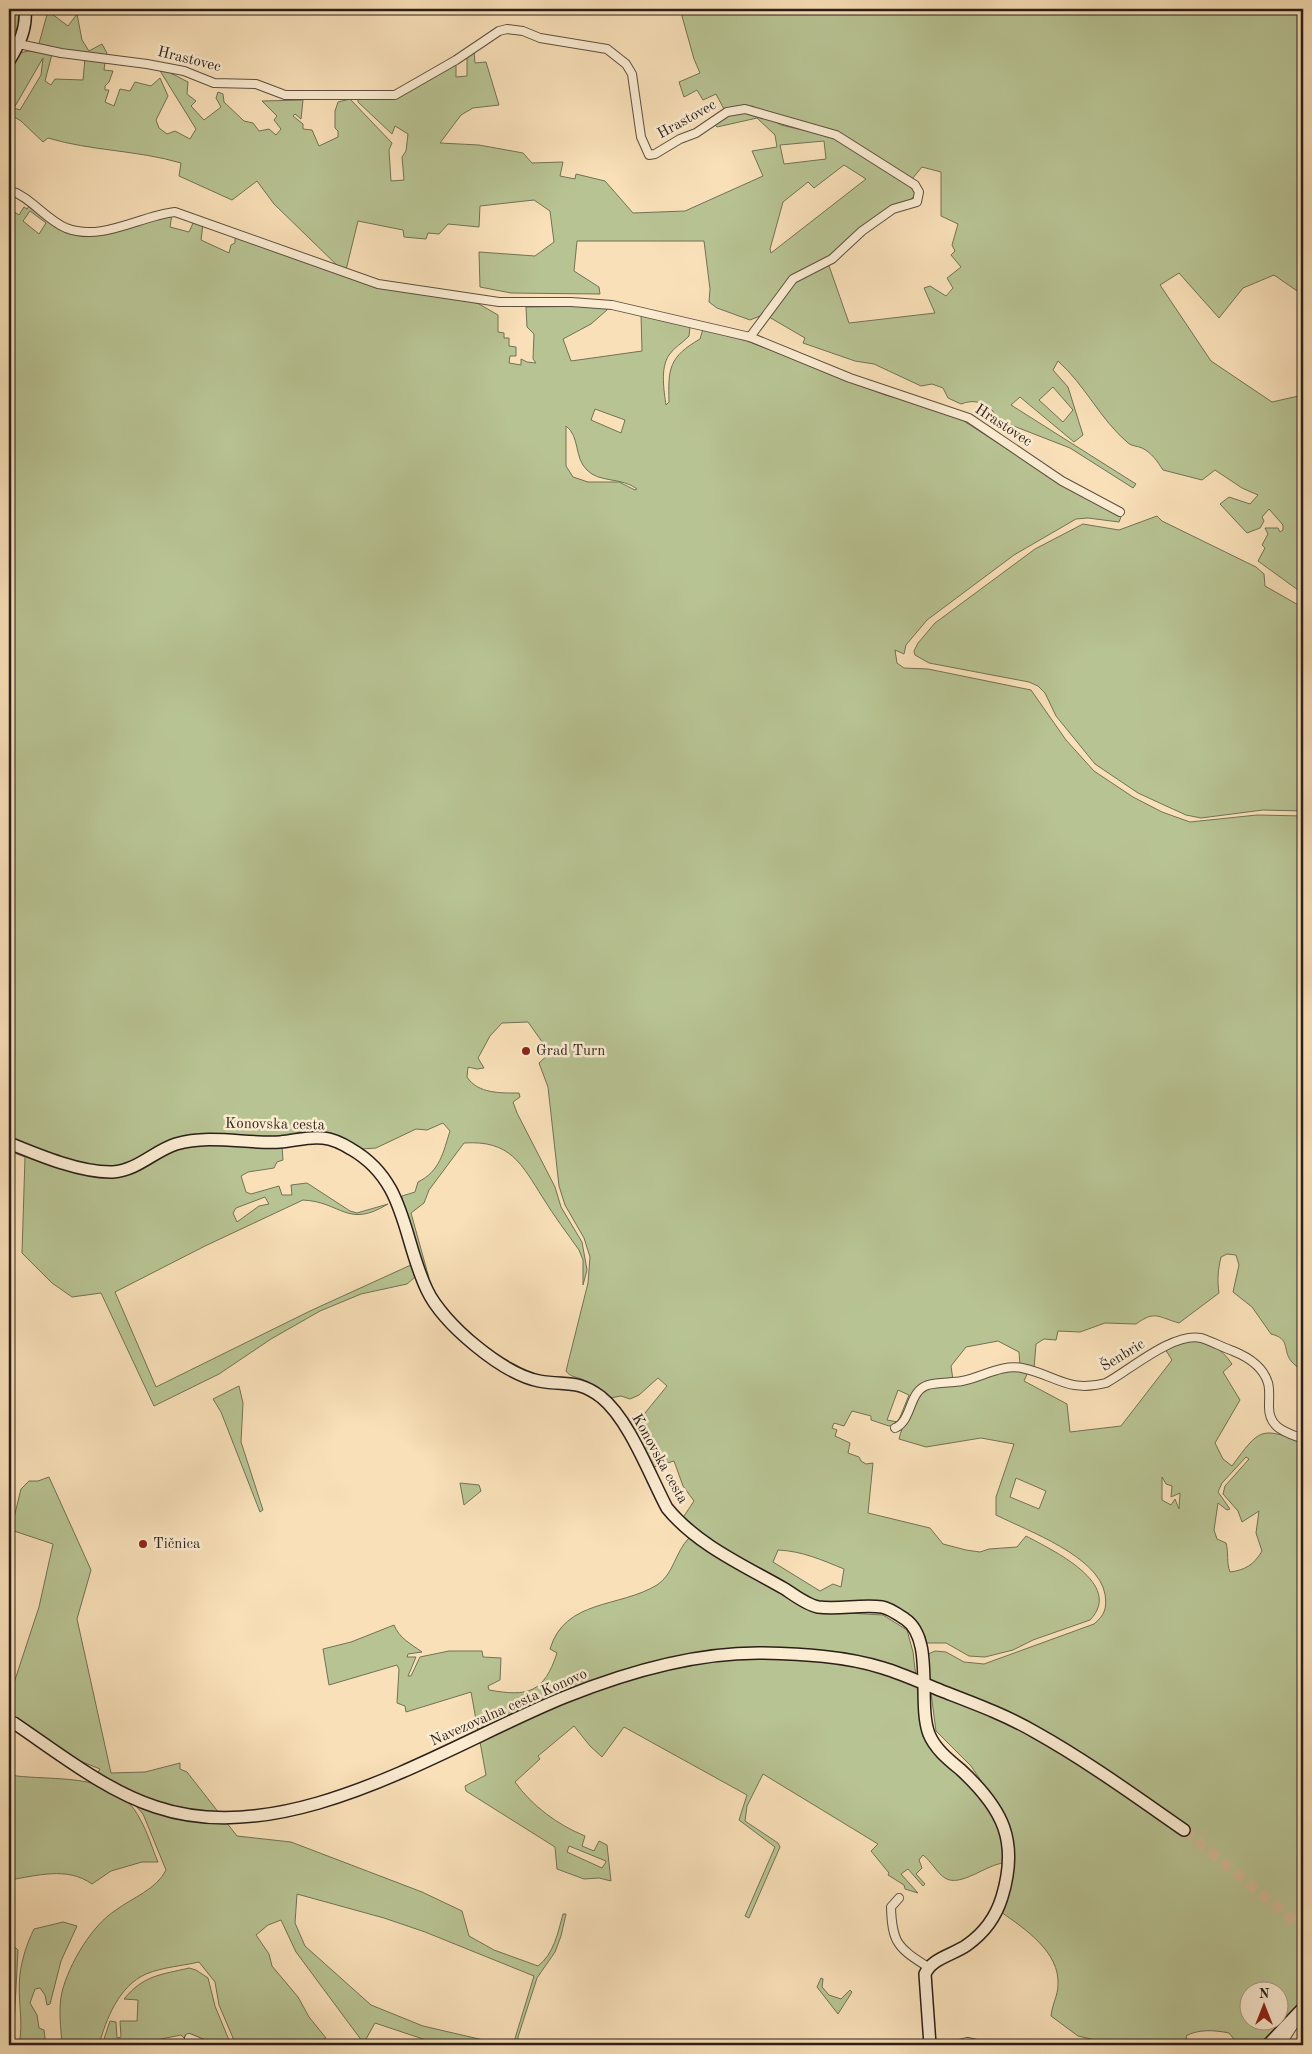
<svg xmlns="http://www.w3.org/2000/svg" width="1312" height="2054" viewBox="0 0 1312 2054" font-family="'Old Standard TT',serif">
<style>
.green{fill:#b8c393;stroke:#727156;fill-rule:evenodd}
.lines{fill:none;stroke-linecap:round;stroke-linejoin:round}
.secondary-tunnel{stroke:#d0b998;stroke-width:11;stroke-dasharray:11 5.5;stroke-linecap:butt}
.street-casing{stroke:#5e4f40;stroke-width:10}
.secondary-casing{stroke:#2b1f18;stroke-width:14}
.street{stroke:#fbebd1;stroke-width:8}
.secondary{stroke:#fbebd1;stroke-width:11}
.poi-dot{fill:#8f2418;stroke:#fbebd1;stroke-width:2}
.labels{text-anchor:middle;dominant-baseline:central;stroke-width:5;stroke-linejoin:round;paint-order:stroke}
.street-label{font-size:15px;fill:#2b1f18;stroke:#fbebd1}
.poi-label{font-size:15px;fill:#2b1f18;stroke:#fbebd1;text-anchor:start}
</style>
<rect width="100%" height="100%" fill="#f9e0b8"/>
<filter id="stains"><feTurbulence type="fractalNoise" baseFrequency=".004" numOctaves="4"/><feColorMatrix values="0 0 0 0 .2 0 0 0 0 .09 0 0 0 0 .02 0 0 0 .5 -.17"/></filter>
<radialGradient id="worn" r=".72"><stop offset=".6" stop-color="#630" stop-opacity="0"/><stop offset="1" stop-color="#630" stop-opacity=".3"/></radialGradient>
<!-- green -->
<g class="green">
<polygon points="9,9 22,9 19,31 9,53"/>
<path d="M 680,9 L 1303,9 L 1303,295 L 1274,275 L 1243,288 L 1219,318 L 1179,273 L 1160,285 L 1211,361 L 1272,402 L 1303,395 L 1303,557 L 1299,564 L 1303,568 L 1303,598 L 1298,590 L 1258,561 L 1265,548 L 1262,545 L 1268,534 L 1265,528 L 1278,528 L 1280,532 L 1283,530 L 1283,525 L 1269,509 L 1262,517 L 1264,521 L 1260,528 L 1247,533 L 1220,504 L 1229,497 L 1250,504 L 1258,495 L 1242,488 L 1215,470 L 1202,480 L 1163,470 C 1157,461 1152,453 1142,448 C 1138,446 1131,446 1128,443 C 1100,419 1085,385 1058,361 L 1053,370 L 1068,387 L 1083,435 L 1074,442 L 1020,397 L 1011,405 L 1136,484 L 1133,488 L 1070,448 L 993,418 L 993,411 C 983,402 974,399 961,404 L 948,398 L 943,388 L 932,384 L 921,386 L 874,364 L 855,361 L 803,343 L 805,338 L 769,317 L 796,280 L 828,263 L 849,323 L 935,313 L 924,288 L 930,286 L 946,296 L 953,288 L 947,278 L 961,267 L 951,255 L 955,251 L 952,245 L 958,224 L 941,216 L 941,172 L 922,167 L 912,179 L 882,163 L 855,142 L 834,132 L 775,116 L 752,106 L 725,111 L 716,94 L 703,100 L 697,90 L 684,97 L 679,82 L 700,73 L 694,59 ZM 1053,387 L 1073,410 L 1063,422 L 1039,400 Z"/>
<polygon points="48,11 68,26 77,14 82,40 89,51 102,44 107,53 105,56 38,47"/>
<path d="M 28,51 L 52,54 L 45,81 L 51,85 L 55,79 L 83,80 L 85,58 L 105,62 L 104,70 L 113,71 L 109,82 L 105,86 L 105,90 L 109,90 L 105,102 L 114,106 L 120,89 L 130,91 L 135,82 L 151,86 L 160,78 L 168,96 L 156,120 L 159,128 L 167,134 L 175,131 L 190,139 L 196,129 L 157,66 L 188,82 L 187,94 L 196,101 L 191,106 L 204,120 L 221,107 L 216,98 L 218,92 L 223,94 L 224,102 L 244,121 L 253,123 L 259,131 L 269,129 L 276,135 L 281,129 L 274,120 L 277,116 L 262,101 L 303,100 L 301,119 L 295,114 L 293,116 L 303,124 L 303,129 L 312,130 L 319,146 L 338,137 L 338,131 L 335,128 L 335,111 L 338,102 L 350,99 L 392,143 L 389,150 L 391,181 L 404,180 L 402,157 L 406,151 L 408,134 L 395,126 L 392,134 L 358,102 L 358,99 L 403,95 L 456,63 L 456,77 L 467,76 L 467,56 L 474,51 L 475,63 L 486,62 L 499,105 L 473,108 L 461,115 L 440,143 L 479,145 L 523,153 L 532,163 L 563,162 L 560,176 L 575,179 L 576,174 L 605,181 L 633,213 L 685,211 L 763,176 L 752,151 L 777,147 L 775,135 L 757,118 L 717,127 L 713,123 L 724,116 L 740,112 L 761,114 L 781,125 L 833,137 L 905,182 L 914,190 L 915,195 L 910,200 L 895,204 L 873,220 L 829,257 L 797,273 L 788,282 L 765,314 L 750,320 L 717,308 L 709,302 L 710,289 L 704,241 L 577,241 L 574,271 L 599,287 L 600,294 L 511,293 L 480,287 L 479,252 L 535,256 L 554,242 L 550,211 L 534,200 L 480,206 L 479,227 L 448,224 L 439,234 L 428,233 L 426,239 L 404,237 L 403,230 L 358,221 L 346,270 L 343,271 L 274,204 L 257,181 L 232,200 L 179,176 L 181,163 C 137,150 91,151 48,138 L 43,142 L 21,121 L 11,115 L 9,118 L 9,70 L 20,53 ZM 43,58 L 41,75 L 20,110 L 14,108 ZM 824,141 L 826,159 L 784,164 L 780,145 ZM 844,165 L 866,179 L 771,253 L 770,249 L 783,202 L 808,182 L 814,188 Z"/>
<path d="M 30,205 L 74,234 L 172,214 L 170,227 L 189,232 L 194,221 L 203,224 L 201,240 L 229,253 L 231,245 L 235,243 L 235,236 L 363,283 L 465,300 L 479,304 L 498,315 L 498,332 L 504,333 L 504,338 L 509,338 L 509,346 L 516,347 L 516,356 L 510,356 L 509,363 L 521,365 L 521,359 L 527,362 L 536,363 L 533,359 L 534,334 L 527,327 L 526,307 L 606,306 L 607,310 L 591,324 L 563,339 L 571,361 L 642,351 L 641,314 L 690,327 L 689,336 C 683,343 674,347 669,355 C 660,368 664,391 666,405 L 669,402 C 668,368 669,357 700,339 L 703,329 L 750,342 L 885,395 L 950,412 L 1067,488 L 1121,517 L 1119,522 L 1088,518 L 1076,519 L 1014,555 L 927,620 L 906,645 L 904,654 L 895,650 L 897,663 L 904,668 L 928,669 L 1031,690 L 1066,740 L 1094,771 L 1133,797 L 1162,812 L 1190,822 L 1257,815 L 1303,816 L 1303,1372 C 1299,1369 1295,1365 1291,1361 C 1282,1349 1291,1339 1271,1334 L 1252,1307 L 1233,1292 L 1239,1265 L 1236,1255 L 1227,1254 L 1221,1257 C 1218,1270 1217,1280 1219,1293 L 1179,1323 C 1158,1317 1155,1310 1136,1324 L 1105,1323 L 1080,1332 L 1058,1331 L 1056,1340 L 1044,1339 L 1036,1344 L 1034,1369 L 1020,1365 L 1019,1352 L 998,1341 L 966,1347 L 951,1366 L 953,1380 L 927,1382 L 896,1425 L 889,1426 L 871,1420 L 871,1416 L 852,1411 L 844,1426 L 834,1423 L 832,1428 L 837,1430 L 835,1436 L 850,1443 L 848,1453 L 859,1457 L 861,1461 L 866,1464 L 873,1463 L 868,1513 L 930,1528 L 943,1544 L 966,1550 L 980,1552 L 989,1549 L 1017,1547 L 1026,1536 C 1052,1550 1125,1584 1090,1620 L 1033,1640 L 1013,1650 L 985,1657 L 969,1656 L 946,1643 L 926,1643 L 925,1636 L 907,1616 L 887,1603 L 813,1610 L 695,1531 L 682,1519 L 694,1501 L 683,1486 L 674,1461 L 651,1468 L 627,1424 L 645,1413 L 667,1386 L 658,1378 L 639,1395 L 630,1399 L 621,1396 L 610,1398 C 602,1391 594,1385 584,1380 C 577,1377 570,1377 566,1371 L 588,1283 L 590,1257 L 584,1238 L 565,1205 L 559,1186 L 548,1087 L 539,1063 L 550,1053 L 528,1022 L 502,1023 L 490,1036 L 478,1058 L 484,1068 L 477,1069 L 468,1067 L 467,1077 C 478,1094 501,1093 519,1093 L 520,1097 L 513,1102 L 517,1113 L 555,1187 L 561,1207 L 582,1242 L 587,1270 L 583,1285 L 583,1260 L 579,1250 C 567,1233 554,1216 543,1198 C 521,1163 510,1140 464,1143 L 429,1190 L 424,1203 L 411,1213 L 429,1278 L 426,1279 L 402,1203 L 402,1196 L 415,1192 L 418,1182 C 440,1171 443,1153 450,1131 L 443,1123 L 427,1130 L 416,1129 L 376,1148 L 362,1149 L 346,1140 L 307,1131 L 282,1135 L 271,1139 L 217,1135 L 143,1161 L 114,1168 L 82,1164 L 9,1140 L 9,211 L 10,209 L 19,215 L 24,207 L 27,209 ZM 30,211 L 46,223 L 39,234 L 23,221 ZM 595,409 L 625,420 L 621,433 L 591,420 ZM 566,426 C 580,436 574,458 587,470 C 599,483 622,477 637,489 L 635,490 L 619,482 L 588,482 L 573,477 L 566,466 ZM 898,1390 L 909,1395 L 898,1422 L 887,1420 ZM 778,1550 C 802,1551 822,1560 844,1569 L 841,1587 L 833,1584 L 820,1591 L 773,1562 Z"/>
<polygon points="1157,516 1162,521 1256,567 1264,574 1265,586 1300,606 1303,601 1303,811 1263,810 1201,818 1186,815 1164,805 1138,793 1095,764 1056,716 1045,693 1038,686 1029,682 929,663 915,655 914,651 918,643 935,623 1035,549 1083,524 1119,530"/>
<path d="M 188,1144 L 282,1147 L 283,1160 L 277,1162 L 274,1168 L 248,1172 L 241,1176 L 246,1192 L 251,1194 L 279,1186 L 282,1195 L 292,1195 L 291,1185 L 307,1183 L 350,1211 L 357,1213 L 388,1204 C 347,1229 342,1202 303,1200 L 205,1246 L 115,1292 L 156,1387 L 310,1311 L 413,1264 L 415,1277 L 407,1284 L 361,1294 L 320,1311 L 271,1339 L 219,1374 L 154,1406 L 101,1293 L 72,1297 L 52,1283 L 22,1253 L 25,1157 L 9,1151 L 9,1146 L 123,1176 ZM 265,1197 L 269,1204 L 259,1206 L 237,1222 L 233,1213 L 236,1208 Z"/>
<path d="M 1190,1340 C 1211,1343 1220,1347 1232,1364 L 1223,1372 L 1240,1400 L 1215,1443 L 1223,1459 L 1232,1466 C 1260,1428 1260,1427 1303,1442 L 1303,2002 L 1260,2043 L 1238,2044 L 1229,2033 C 1215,2030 1198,2029 1186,2036 L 1188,2043 L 1183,2043 L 1182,2045 L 1116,2045 L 1078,2036 L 1051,2016 C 1052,2005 1058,1995 1058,1985 C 1060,1952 1025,1929 1001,1912 L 1013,1865 L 1014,1846 L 1010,1830 L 1001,1810 L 971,1766 L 936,1731 L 926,1655 L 935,1651 L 946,1652 L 964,1662 L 984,1664 L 1094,1624 C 1105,1615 1107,1608 1105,1594 C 1098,1556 1028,1531 996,1515 L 996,1497 L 1014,1444 L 981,1438 L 926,1447 L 899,1439 C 902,1424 914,1406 921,1391 L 925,1389 L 1008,1370 L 1028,1372 L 1024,1381 L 1067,1404 L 1070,1432 L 1121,1426 L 1172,1360 L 1165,1349 ZM 1246,1457 L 1249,1459 L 1225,1486 L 1223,1494 L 1238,1511 L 1242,1522 L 1259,1511 L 1256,1533 L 1262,1551 C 1254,1565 1245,1570 1230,1572 C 1226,1562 1229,1553 1226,1543 L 1217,1539 L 1214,1530 L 1218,1503 L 1227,1510 L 1230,1509 L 1218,1492 L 1222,1483 ZM 1162,1477 L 1166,1484 L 1172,1486 L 1171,1497 L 1180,1493 L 1179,1509 L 1175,1499 L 1171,1505 L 1162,1500 ZM 1016,1478 L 1046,1491 L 1039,1509 L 1010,1497 ZM 1250,1992 L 1280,1992 L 1280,2022 L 1250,2022 Z"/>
<polygon points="239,1386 243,1403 241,1442 263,1510 260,1512 221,1412 213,1399"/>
<path d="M 49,1477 L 91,1570 L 77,1619 L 111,1773 L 145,1772 L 180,1763 L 180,1769 L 187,1772 L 237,1836 L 291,1842 L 422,1892 L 462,1911 L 469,1936 L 494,1950 L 538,1966 C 554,1954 558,1932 563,1914 L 566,1914 L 561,1936 L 555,1952 L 537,1978 L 518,2037 L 518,2045 L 513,2045 L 534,1976 L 425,1932 L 384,1918 L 297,1894 L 295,1923 L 305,1946 L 371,2005 L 423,2026 L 505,2045 L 453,2045 L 435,2043 L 375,2023 L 366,2039 L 370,2045 L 365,2045 L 296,1952 L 281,1920 L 268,1925 L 256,1935 L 269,1954 L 272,1966 L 298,1997 L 309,2017 L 326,2038 L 311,2045 L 236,2045 L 219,2005 L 215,1982 L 199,1962 C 182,1966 163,1967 146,1974 C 119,1986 106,2019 99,2045 L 62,2045 C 61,2028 58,2009 62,1992 C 69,1964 92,1925 116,1910 C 132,1898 157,1889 166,1870 L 143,1814 L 129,1798 L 94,1779 L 100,1769 L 40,1745 L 9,1726 L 9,1698 L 39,1607 L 53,1544 L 11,1530 L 21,1489 L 29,1481 L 38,1481 Z"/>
<polygon points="460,1483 479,1485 481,1491 464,1505"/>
<path d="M 689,1538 L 694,1539 L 811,1611 L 883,1615 L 907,1630 L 913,1652 L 923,1737 L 951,1756 L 1004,1829 L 1004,1863 C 987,1864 960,1888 945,1878 C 937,1873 931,1861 923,1855 L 919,1860 L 922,1868 L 916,1874 L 925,1884 L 923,1886 L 908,1869 L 901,1874 L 918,1893 L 905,1889 L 904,1885 L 888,1875 L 889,1873 L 871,1851 L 878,1844 L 763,1774 L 747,1806 L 745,1821 L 778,1843 L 780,1847 L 749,1918 L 745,1916 L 775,1847 L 739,1820 L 747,1795 L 624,1727 L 602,1757 L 590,1746 L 574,1726 L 538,1756 L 540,1759 L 515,1782 C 532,1806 558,1825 585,1836 L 582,1846 L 594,1851 L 599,1841 L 607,1845 L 611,1881 L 599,1878 L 584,1879 L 557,1869 L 555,1847 L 466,1791 L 465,1786 L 486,1775 L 471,1692 L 406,1712 L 405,1706 L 397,1703 L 399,1669 L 397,1665 L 329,1685 L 323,1649 L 351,1642 L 394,1625 C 399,1638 411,1644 422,1652 L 408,1654 L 407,1657 L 416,1657 L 408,1676 L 411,1676 L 420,1657 L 449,1651 L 482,1651 L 483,1657 L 501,1658 L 500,1680 L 488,1686 L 489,1690 C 528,1697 544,1693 557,1653 L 550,1649 C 565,1599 619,1608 657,1585 C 674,1574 675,1552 689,1538 ZM 569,1846 L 606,1861 L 606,1862 L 602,1868 L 567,1852 Z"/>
<path d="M 9,1775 C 56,1782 115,1770 140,1819 C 148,1833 152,1848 158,1862 L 142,1862 L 111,1871 L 92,1884 C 67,1866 36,1876 9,1880 Z"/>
<path d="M 63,1922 L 77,1926 L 61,1961 L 50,2004 L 47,2005 L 45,1995 L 40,1988 L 35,1989 L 30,2003 L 37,2015 L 39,2028 L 44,2030 L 46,2045 L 19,2045 C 24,2022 17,1998 20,1974 C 22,1959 27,1943 34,1929 Z"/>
<polygon points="9,1941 18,1950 13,2045 9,2045"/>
<path d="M 189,1968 L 196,1970 L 208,1978 L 215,2006 L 231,2045 L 197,2040 L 187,2041 L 181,2035 L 131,2045 L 102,2045 L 110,2021 L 116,2022 L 117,2038 L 121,2037 L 120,2021 L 137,2021 L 138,2000 L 124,1999 C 144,1975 160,1975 189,1968 Z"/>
<polygon points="821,1978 823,1979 822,1987 829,1995 841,1999 850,1990 852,1992 838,2014 817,1987"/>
</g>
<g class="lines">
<!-- secondary-tunnel -->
<polyline class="secondary-tunnel" points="1184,1830 1303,1928"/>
<!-- street casing -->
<g class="street-casing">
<g id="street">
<polyline points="19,44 61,53 147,64 184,71 214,83 256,84 285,95 395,95 456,60 499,31 507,29 523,31 540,38 607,49 626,64 632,74 641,137 649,155 655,154 680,139 696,133 727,112 745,109 836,135 915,185 919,192 917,202 893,209 862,231 832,259 793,279 750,337"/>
<path d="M 9,190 C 31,197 45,219 66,228 C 102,242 139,216 175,212 L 378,284 L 499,302 L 571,302 L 612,305 L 750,337 L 850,378 L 969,418 L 1062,481 L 1120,512"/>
<path d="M 895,1428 C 913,1420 908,1391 928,1385 C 939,1382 951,1383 962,1381 C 982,1377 1002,1364 1022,1368 C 1056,1375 1067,1393 1106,1383 C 1130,1370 1173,1332 1201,1338 C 1211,1341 1222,1347 1233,1351 C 1248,1357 1263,1366 1268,1383 C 1270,1390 1269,1398 1269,1405 C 1268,1428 1285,1432 1303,1439"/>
<path d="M 899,1898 L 891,1907 C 892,1943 898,1948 928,1967"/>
<polyline points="189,2038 206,2045"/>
<polyline points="955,2045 967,2042 981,2045"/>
<polyline points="1281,2045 1295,2023"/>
</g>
</g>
<!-- secondary casing -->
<g class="secondary-casing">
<g id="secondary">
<path d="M 9,61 C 19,44 27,29 25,9"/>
<path d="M 9,1143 C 38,1155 81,1173 113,1172 C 138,1170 154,1151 176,1144 C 211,1134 245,1144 280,1142 C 295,1141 308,1136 323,1138 C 333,1139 343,1144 351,1149 C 407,1181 402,1238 427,1290 C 443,1324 503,1374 539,1381 C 566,1386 577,1379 601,1397 C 629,1419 650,1476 667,1508 C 697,1545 745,1566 785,1589 C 794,1595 807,1605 818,1607 C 839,1610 861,1604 882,1607 C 889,1608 899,1615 905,1619 C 935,1639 917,1703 929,1734 C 935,1749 949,1760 961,1770 C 1003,1809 1019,1841 1002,1897 C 996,1917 984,1933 967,1945 C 953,1955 932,1958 925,1974 L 930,2045"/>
<path d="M 9,1722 L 14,1723 C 57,1752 106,1791 156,1807 C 289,1852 446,1745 565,1697 C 627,1672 695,1652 763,1653 C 802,1654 845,1656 883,1668 C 903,1674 922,1683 942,1691 C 973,1703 1006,1715 1035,1732 C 1087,1761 1135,1796 1184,1830"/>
<polyline points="1268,2045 1303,2008"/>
</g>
</g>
<!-- street -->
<use href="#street" class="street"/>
<!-- secondary -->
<use href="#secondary" class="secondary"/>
</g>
<!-- markers -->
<g class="poi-dot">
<circle cx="526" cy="1051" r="5"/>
<circle cx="143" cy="1544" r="5"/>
</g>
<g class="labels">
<!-- street labels -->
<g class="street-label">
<text transform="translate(189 60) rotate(14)">Hrastovec</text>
<text transform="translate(687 120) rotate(-29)">Hrastovec</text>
<text transform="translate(1003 426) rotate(33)">Hrastovec</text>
<text transform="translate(275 1125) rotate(1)">Konovska cesta</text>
<text transform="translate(1123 1356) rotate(-31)">Šenbric</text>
<text transform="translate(659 1459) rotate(61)">Konovska cesta</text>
<text transform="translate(509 1708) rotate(-24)">Navezovalna cesta Konovo</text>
</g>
<!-- poi labels -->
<g class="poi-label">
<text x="536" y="1051">Grad Turn</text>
<text x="153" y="1544">Tičnica</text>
</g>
</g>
<!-- margin -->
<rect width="1312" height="2054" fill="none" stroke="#f9e0b8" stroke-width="30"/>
<rect x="10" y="10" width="1292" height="2034" fill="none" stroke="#2b1f18" stroke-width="2.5"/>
<rect x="15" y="15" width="1282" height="2024" fill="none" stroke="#2b1f18"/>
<!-- north arrow -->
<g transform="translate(1264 2006)"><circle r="24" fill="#fbebd1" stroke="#a89987"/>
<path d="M0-4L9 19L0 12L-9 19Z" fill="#8f2418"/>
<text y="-8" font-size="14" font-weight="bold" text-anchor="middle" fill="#2b1f18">N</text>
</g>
<rect width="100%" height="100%" filter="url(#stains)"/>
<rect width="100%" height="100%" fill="url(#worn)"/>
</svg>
